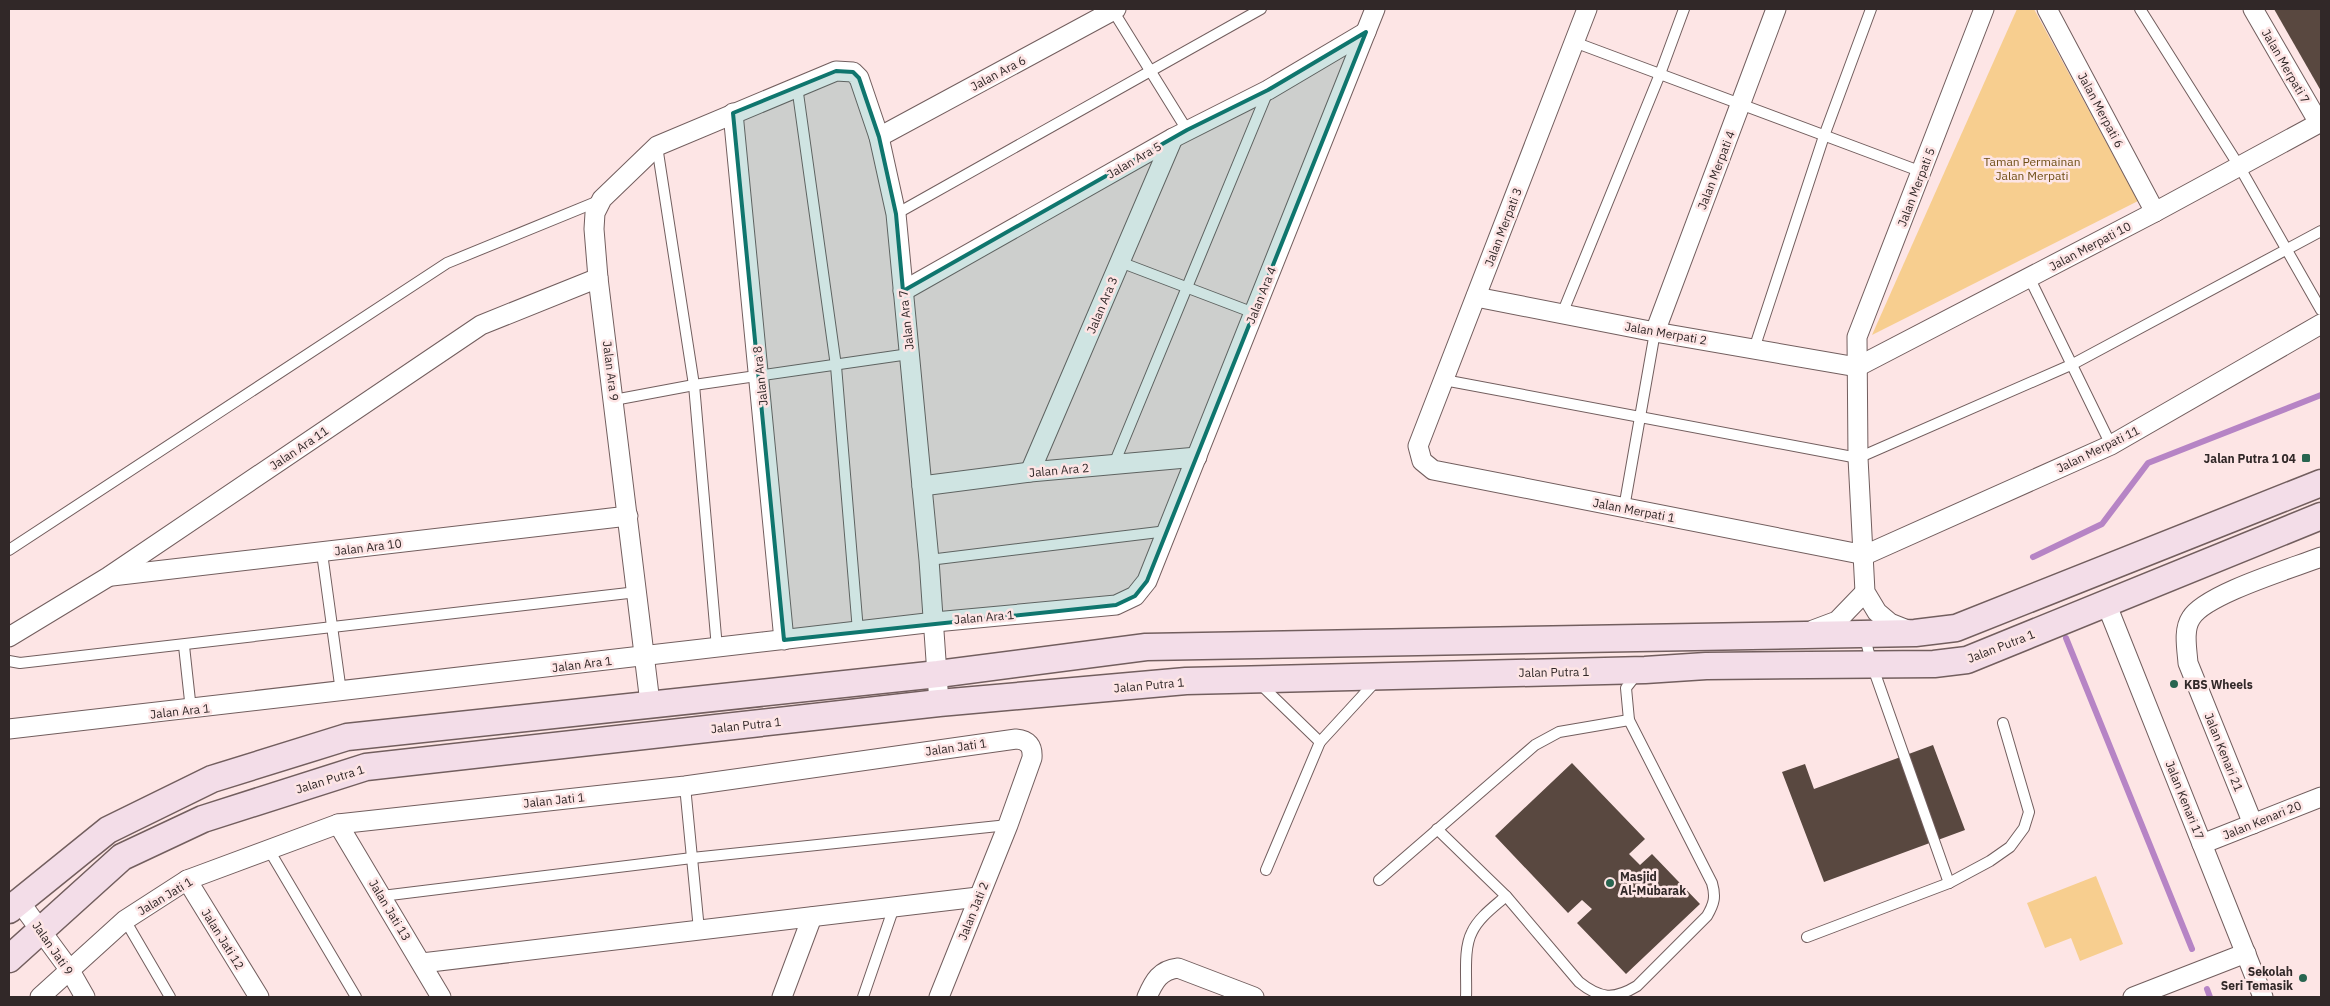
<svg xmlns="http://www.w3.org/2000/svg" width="2330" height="1006" viewBox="0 0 2330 1006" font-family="'IBM Plex Sans',sans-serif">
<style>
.green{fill:#f7ce8f}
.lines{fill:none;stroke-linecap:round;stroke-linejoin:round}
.stream{stroke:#b684c5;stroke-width:6}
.building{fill:#594840}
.lane-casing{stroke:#725e5e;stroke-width:12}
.street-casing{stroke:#725e5e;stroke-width:21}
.secondary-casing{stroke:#725e5e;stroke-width:29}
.lane{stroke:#fff;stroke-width:10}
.street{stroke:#fff;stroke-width:19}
.secondary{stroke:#f3dde8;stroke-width:26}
.marked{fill:#0f766e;fill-opacity:0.2;stroke:#0f766e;stroke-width:4;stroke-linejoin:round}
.poi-dot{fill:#286550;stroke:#fde5e5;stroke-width:2}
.labels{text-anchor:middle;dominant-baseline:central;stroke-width:5;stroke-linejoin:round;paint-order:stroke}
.street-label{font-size:12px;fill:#312828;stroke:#fde5e5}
.park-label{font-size:12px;fill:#6d4e15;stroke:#fde5e5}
.poi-label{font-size:12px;font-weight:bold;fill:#312828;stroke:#fde5e5;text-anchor:end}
</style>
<rect width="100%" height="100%" fill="#fde5e5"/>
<!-- green -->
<g class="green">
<polygon points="2017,9 2034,9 2138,201 1872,335"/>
<polygon points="2096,876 2123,944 2080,961 2071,938 2045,948 2027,903"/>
</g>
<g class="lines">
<!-- stream -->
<g class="stream">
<polyline points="2033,557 2102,524 2148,463 2321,395"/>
<polyline points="2066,638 2192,949"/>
<polyline points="2207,989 2210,997"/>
</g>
</g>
<!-- building -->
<g class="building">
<polygon points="2274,9 2321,9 2321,91"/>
<polygon points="1933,745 1965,830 1824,882 1782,772 1805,764 1814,789"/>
<polygon points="1572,763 1645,839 1629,854 1640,865 1652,854 1700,904 1626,974 1577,923 1592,909 1582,900 1568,913 1495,836"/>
</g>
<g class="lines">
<!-- lane casing -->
<g class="lane-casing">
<g id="lane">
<polyline points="1112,9 1187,130"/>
<polyline points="2140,9 2239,166 2321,310"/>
<polyline points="1574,42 1922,172"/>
<polyline points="797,86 836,366 858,631"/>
<polyline points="657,146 694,385 717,648"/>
<polyline points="896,214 1261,9"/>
<polyline points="1120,262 1254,313"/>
<polyline points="2029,277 2111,445"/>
<polyline points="1562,314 1660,74 1684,9"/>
<polyline points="1754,349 1824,136 1871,9"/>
<polyline points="1444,380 1858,458 2073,364 2321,231"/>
<polyline points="614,400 694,385 909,354"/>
<polyline points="1114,464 1268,91"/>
<polyline points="1624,508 1655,332"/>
<polyline points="9,550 447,263 601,200"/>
<polyline points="322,553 341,692"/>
<polyline points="929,560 1167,531"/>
<polyline points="1864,634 1872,665 1949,883"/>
<polyline points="184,646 191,710"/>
<polyline points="9,661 20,663 637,592"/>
<polyline points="1260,684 1320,742 1266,870"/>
<polyline points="1320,742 1377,680"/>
<polyline points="685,786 699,930"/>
<path d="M 1437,829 L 1506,896 L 1579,982 C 1600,999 1614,1000 1637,986 L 1707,916 C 1714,904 1716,897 1712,883 L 1629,720 L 1626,688 L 1637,674"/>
<polyline points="269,850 356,997"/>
<polyline points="1379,880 1535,745 1559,732 1629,720"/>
<polyline points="382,896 692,858 1008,825"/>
<polyline points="125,920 170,997"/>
<polyline points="1807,937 1949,883 1990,861 2010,847 2024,828 2029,812 2003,723"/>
<polyline points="863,997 894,907"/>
<path d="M 1466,997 C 1467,978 1463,949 1472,932 C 1479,917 1495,906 1506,896"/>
</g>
</g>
<!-- street casing -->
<g class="street-casing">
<g id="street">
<polyline points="1587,9 1418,446 1422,461 1433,470 1865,555"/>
<polyline points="2047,9 2155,212"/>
<polyline points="2253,9 2319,123"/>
<polyline points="733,113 784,640"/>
<polyline points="879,137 1116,9"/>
<polyline points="903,291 1173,138 1268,90 1366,32"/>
<polyline points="1476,297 1655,332 1857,367"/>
<polyline points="1655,332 1776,9"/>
<polyline points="1857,367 2155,212 2321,122"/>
<polyline points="1030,472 1173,138"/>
<polyline points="922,486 1030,472 1197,457"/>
<polyline points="1865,555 2111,445 2321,324"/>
<polyline points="112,576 628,516"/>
<polyline points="2106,603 2263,997"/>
<polyline points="1813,630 1837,621 1865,592"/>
<polyline points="1910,631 1890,623 1877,612 1865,592 1858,458 1857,337 1984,9"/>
<polyline points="9,637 108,577 481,325 598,278"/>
<polyline points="650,703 598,278 594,229 595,213 602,199 657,146 836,71 853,72 859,78 879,137 896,214 929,560 939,703"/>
<polyline points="9,729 935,622 1116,605 1135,596 1147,581 1375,9"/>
<polyline points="338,824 441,997"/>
<path d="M 2253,824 L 2188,663 C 2187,649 2183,630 2191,618 C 2205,594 2293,568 2321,557"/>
<polyline points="2202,844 2321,797"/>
<polyline points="187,880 259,997"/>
<polyline points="19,901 69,969 85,997"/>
<polyline points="422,963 978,897"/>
<path d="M 40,997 L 125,920 L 187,880 L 338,824 L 685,786 L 1016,739 C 1028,740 1033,746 1032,758 L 1008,825 L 939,997"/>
<polyline points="782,997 812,917"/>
<path d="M 1147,997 C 1154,981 1160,970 1178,968 L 1254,997"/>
<polyline points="2133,997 2246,953"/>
</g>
</g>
<!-- secondary casing -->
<g class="secondary-casing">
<g id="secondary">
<polyline points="9,910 108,830 212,779 347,737 938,674 1146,647 1915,633 1956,628 2321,483"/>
<polyline points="9,959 122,857 203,819 366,767 939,703 1186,681 1645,670 1706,666 1934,664 1967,660 2321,516"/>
</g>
</g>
<!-- lane -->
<use href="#lane" class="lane"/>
<!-- street -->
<use href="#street" class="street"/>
<!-- secondary -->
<use href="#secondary" class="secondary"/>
</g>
<!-- marked area -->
<path class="marked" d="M 1366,32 L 1147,581 L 1135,596 L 1116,605 L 784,640 L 733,113 L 836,71 L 853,72 L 859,78 L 879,137 L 896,214 L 903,291 L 1187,130 L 1268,90 Z"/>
<!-- markers -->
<g class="poi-dot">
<rect x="2301" y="453" width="10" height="10" rx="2.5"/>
<circle cx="2174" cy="684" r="5"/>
<circle cx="1610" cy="883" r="5"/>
<circle cx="2303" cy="978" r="5"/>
</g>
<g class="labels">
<!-- street labels -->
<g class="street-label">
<text transform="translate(2286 66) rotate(60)">Jalan Merpati 7</text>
<text transform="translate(998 73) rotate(-28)">Jalan Ara 6</text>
<text transform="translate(2101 110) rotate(62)">Jalan Merpati 6</text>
<text transform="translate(1134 160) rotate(-30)">Jalan Ara 5</text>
<text transform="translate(1716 170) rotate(-69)">Jalan Merpati 4</text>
<text transform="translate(1916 187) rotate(-69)">Jalan Merpati 5</text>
<text transform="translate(1503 227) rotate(-69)">Jalan Merpati 3</text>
<text transform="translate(2090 246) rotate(-28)">Jalan Merpati 10</text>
<text transform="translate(1261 295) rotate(-68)">Jalan Ara 4</text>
<text transform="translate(1102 305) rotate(-67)">Jalan Ara 3</text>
<text transform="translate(906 320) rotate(-96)">Jalan Ara 7</text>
<text transform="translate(1666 333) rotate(10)">Jalan Merpati 2</text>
<text transform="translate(611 371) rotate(83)">Jalan Ara 9</text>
<text transform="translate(760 376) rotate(-96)">Jalan Ara 8</text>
<text transform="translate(299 448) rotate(-34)">Jalan Ara 11</text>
<text transform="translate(2098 449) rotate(-26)">Jalan Merpati 11</text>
<text transform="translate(1059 470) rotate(-5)">Jalan Ara 2</text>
<text transform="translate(1634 510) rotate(11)">Jalan Merpati 1</text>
<text transform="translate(368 547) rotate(-7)">Jalan Ara 10</text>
<text transform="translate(984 617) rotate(-5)">Jalan Ara 1</text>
<text transform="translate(2001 646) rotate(-21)">Jalan Putra 1</text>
<text transform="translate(582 664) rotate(-7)">Jalan Ara 1</text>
<text transform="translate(1554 672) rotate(-1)">Jalan Putra 1</text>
<text transform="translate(1149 685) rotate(-5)">Jalan Putra 1</text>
<text transform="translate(180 711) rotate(-6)">Jalan Ara 1</text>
<text transform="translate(746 725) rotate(-6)">Jalan Putra 1</text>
<text transform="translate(956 747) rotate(-8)">Jalan Jati 1</text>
<text transform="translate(2224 752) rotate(68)">Jalan Kenari 21</text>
<text transform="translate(330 779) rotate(-17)">Jalan Putra 1</text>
<text transform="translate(554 800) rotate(-6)">Jalan Jati 1</text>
<text transform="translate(2185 800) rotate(68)">Jalan Kenari 17</text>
<text transform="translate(2262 820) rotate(-22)">Jalan Kenari 20</text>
<text transform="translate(165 896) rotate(-31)">Jalan Jati 1</text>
<text transform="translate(390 910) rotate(59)">Jalan Jati 13</text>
<text transform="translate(973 911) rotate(-68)">Jalan Jati 2</text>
<text transform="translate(223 939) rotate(58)">Jalan Jati 12</text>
<text transform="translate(53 948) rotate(55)">Jalan Jati 9</text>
</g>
<!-- park labels -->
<g class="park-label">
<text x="2032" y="161">Taman Permainan<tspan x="2032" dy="14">Jalan Merpati</tspan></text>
</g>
<!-- poi labels -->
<g class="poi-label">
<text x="2296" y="458">Jalan Putra 1 04</text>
<text x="2184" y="684" text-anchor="start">KBS Wheels</text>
<text x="1620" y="876" text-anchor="start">Masjid<tspan x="1620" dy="14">Al-Mubarak</tspan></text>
<text x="2293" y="971">Sekolah<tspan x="2293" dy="14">Seri Temasik</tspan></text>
</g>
</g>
<!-- border -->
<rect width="2330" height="1006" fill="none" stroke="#312828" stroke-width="20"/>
</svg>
